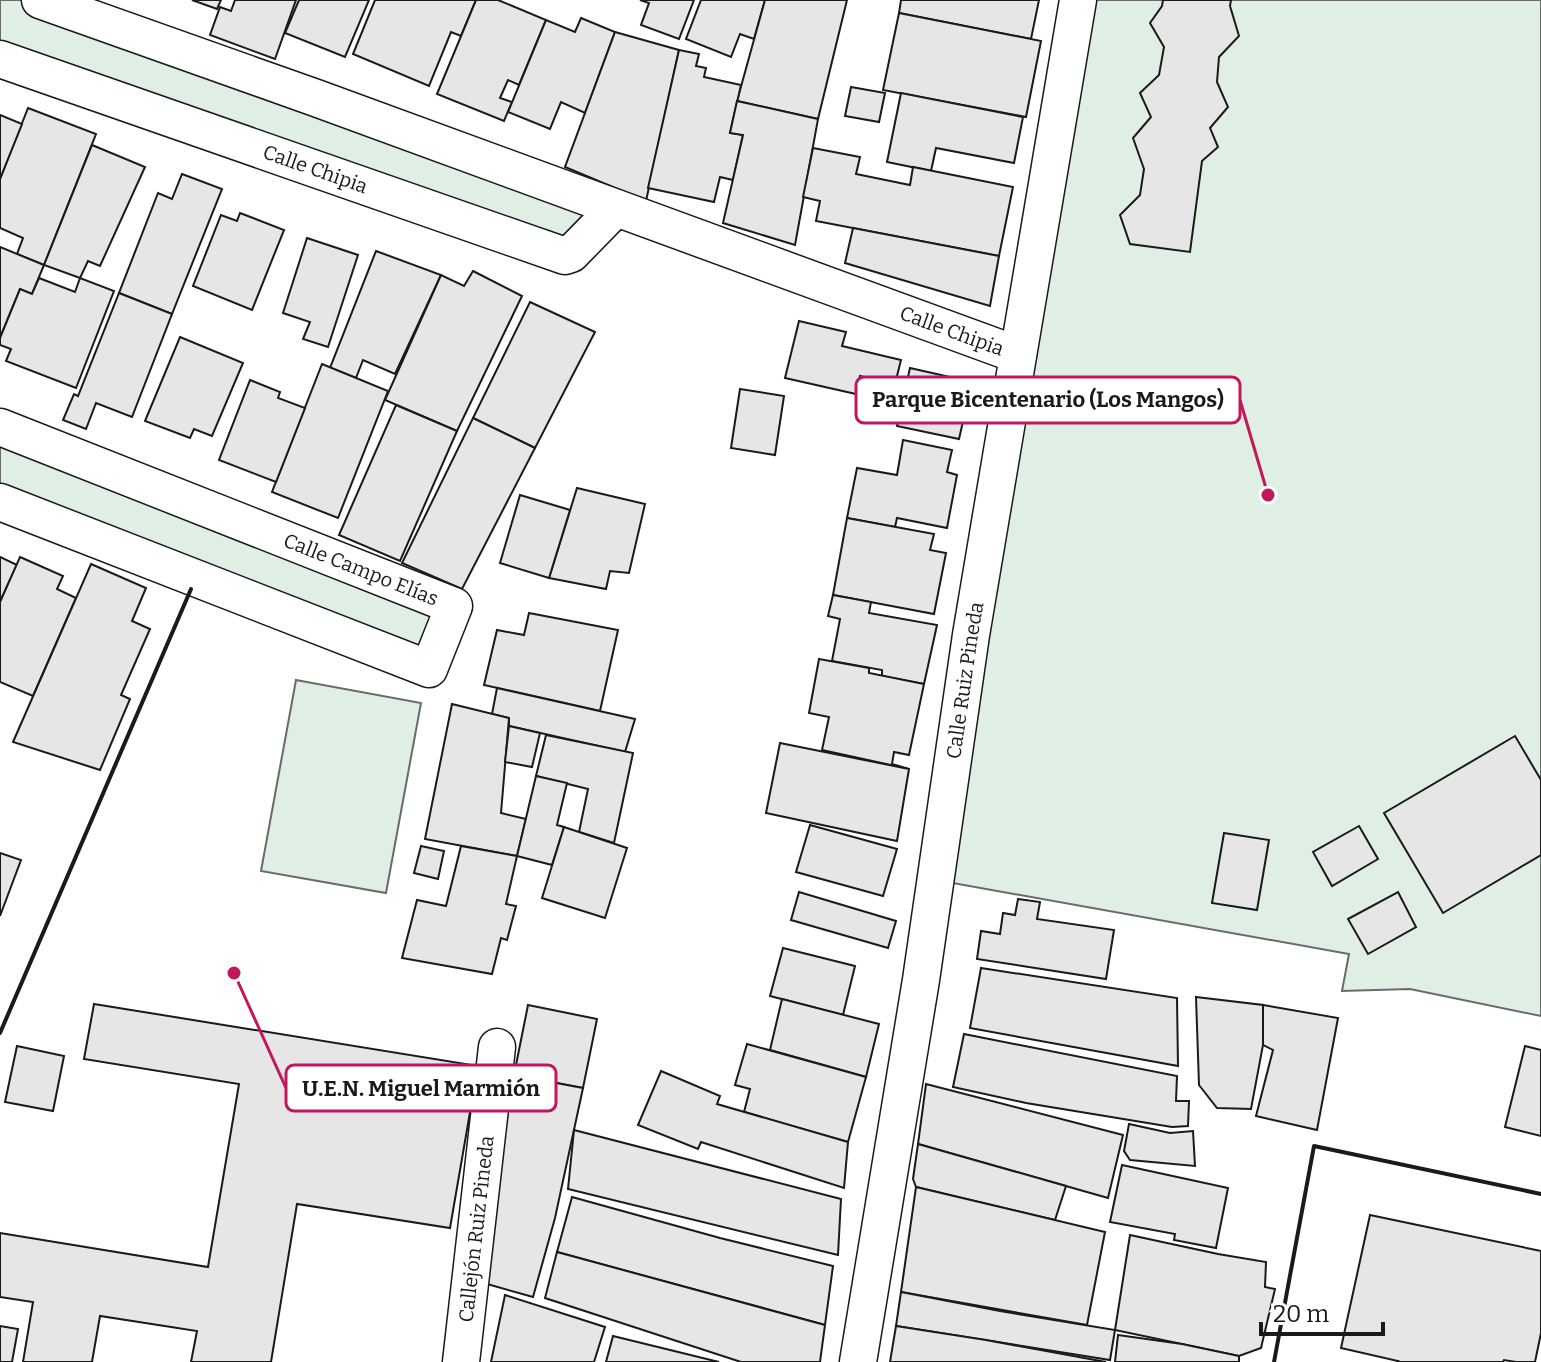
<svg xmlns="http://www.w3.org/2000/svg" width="1541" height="1362" viewBox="0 0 1541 1362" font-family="Bitter,serif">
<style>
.green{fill:#e0efe3;stroke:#6a6a6a;stroke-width:2}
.building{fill:#e6e6e6;stroke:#1a1a1a;stroke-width:2}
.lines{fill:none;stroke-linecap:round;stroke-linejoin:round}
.minor-casing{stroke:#1a1a1a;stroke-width:39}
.minor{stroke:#fff;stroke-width:36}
.wall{stroke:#1a1a1a;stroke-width:4}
.labels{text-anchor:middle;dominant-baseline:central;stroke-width:6;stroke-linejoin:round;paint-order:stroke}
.street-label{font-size:20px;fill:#1a1a1a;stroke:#fff}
.leader{fill:none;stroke:#c2185b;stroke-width:3}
.callout-dot{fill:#c2185b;stroke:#fff;stroke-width:3}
.callout{fill:#fff;stroke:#c2185b;stroke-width:3}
.callout-label{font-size:22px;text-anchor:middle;font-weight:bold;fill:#1a1a1a}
</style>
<rect width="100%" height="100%" fill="#fff"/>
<!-- green -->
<g class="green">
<polygon points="0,0 40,0 616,208 560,255 0,59"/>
<polygon points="1078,0 1541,0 1541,1016 1410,989 1342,991 1349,954 936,880"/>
<polygon points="0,427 454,606 429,669 0,502"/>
<polygon points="296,680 421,703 386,893 261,871"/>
</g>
<!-- building -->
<g class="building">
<polygon points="192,0 221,0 217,9"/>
<polygon points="235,0 296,0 275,59 210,35 220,7 231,11"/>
<polygon points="299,0 369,0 345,57 285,33"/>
<polygon points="375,0 476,0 461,36 451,32 429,86 353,54"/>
<polygon points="476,0 498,0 546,20 519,85 508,80 500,98 512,102 504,121 437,94"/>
<polygon points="640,0 694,0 679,39 641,25 649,3"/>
<polygon points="701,0 765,0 754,39 740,34 731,57 686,39"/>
<polygon points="765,0 847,0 818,119 737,101"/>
<polygon points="901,0 1039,0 1031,39 899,13"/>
<polygon points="1163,0 1231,0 1230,6 1239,36 1219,57 1217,82 1228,107 1210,128 1218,147 1202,161 1190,252 1130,244 1120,215 1140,195 1144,169 1133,138 1151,117 1140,93 1159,75 1164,47 1150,23 1162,6"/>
<polygon points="899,13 1041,41 1026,117 883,90"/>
<polygon points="581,18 615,32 585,113 561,102 550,129 508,112 546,20 575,32"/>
<polygon points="615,32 679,50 646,201 565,167"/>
<polygon points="679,50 699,54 696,66 706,68 704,77 741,85 730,133 743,135 733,180 720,177 714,202 648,188"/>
<polygon points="851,87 885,93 879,122 845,116"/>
<polygon points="901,93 1023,117 1014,163 936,148 931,171 887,162"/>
<polygon points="737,101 818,119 795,245 723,223 743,135 730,133"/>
<polygon points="28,108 96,134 44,265 17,254 23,238 0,228 0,179"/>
<polygon points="0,115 22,124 0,179"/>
<polygon points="92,145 145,167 100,266 88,261 80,278 44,265"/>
<polygon points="813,148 860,157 856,174 910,185 913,167 1013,187 999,256 816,221 820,201 803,197"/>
<polygon points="182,174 222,189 172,314 119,293 158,193 172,199"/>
<polygon points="240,213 284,230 252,310 193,286 221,215 237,221"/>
<polygon points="853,228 999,256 990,306 845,263"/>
<polygon points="307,238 358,255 328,347 303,339 310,322 283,313"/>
<polygon points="0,247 44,265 32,294 20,289 0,338"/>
<polygon points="376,251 441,275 395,374 363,360 356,378 330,368"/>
<polygon points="473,271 522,296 457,431 385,400 441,275 464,286"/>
<polygon points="39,278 75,292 80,278 114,291 76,388 6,361 11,349 0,345 0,338 20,289 32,294"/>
<polygon points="119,293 172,314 132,417 96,403 86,429 63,420 74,394 78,396"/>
<polygon points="530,302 595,332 535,448 473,418"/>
<polygon points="799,321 846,332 842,346 901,360 895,384 860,376 856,394 785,378"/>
<polygon points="180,337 243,363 212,436 194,429 190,438 145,421"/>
<polygon points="322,364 388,391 338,518 272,492"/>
<polygon points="910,368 972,382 959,439 897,426"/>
<polygon points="250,380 280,392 278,398 305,408 276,482 219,460"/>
<polygon points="740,389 784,396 775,455 731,448"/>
<polygon points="396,405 457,431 400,561 339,535"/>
<polygon points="473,418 535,448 462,589 402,563"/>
<polygon points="903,440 952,450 947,472 957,475 947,528 897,518 895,527 847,518 857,468 897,475"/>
<polygon points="577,488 645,504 629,573 610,571 606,589 549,578"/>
<polygon points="520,495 570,510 549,578 500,563"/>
<polygon points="847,518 934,534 930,550 946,553 934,614 833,595"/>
<polygon points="0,557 17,565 0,602"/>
<polygon points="20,557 63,576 57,589 76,598 33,696 0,682 0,602"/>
<polygon points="91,564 146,588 132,621 150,629 121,695 130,699 100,770 13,742"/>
<polygon points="833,595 871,602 869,613 937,625 924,684 882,676 882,670 832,661 840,619 828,616"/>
<polygon points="529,613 618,630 600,711 484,685 497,630 524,635"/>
<polygon points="819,659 869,668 869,673 924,684 909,755 894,752 892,764 909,769 822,750 829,717 809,713"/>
<polygon points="497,688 635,719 625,752 509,726 509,718 492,714"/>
<polygon points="452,704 509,718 501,813 526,819 517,856 425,839"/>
<polygon points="509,726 540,733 532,767 505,762"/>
<polygon points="546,735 633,753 614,843 579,832 588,789 536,776"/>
<polygon points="1515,736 1541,780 1541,855 1443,913 1384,813"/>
<polygon points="780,743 909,769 897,841 766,813"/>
<polygon points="536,776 567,783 557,825 564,827 552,865 517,856"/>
<polygon points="810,825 897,849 883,896 796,872"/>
<polygon points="1359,826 1378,859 1332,886 1313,852"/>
<polygon points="564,827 627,848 605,918 542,898"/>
<polygon points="1224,833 1269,840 1257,910 1212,903"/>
<polygon points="421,846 444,851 438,879 414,873"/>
<polygon points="461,846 517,856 506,904 516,906 507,940 501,938 492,974 402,958 417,900 446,906"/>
<polygon points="0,853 21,860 0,916"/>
<polygon points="799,892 896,921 888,948 791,920"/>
<polygon points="1398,892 1416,927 1368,954 1348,919"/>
<polygon points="1018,899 1040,902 1037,919 1114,930 1106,979 977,959 981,931 1000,934 1003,913 1015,915"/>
<polygon points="783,948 855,966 843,1015 770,996"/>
<polygon points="981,968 1177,998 1178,1066 970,1028"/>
<polygon points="1196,997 1263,1005 1263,1045 1251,1109 1217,1108 1199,1085"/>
<polygon points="782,999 879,1024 866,1077 770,1050"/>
<polygon points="94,1004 478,1066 450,1228 297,1204 271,1362 191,1362 197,1331 100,1316 92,1362 23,1362 33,1302 0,1297 0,1233 208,1267 239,1084 84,1059"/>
<polygon points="528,1005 597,1019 583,1088 514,1075"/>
<polygon points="1263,1005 1338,1018 1317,1130 1256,1116 1273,1050 1263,1045"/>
<polygon points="964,1034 1177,1076 1176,1101 1189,1101 1188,1126 1172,1127 1026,1103 953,1087"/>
<polygon points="747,1044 866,1077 848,1142 744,1112 750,1089 735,1085"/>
<polygon points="17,1046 64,1056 53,1111 5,1102"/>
<polygon points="1525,1046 1541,1050 1541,1136 1505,1127"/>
<polygon points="661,1071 720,1096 717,1104 848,1142 844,1188 701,1142 698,1149 638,1125"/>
<polygon points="514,1075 583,1088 555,1218 533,1297 480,1282"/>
<polygon points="926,1084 1123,1135 1108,1198 918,1144"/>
<polygon points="1129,1124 1170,1133 1193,1131 1195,1166 1130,1160 1124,1151"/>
<polygon points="574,1130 841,1199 838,1255 568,1189"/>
<polygon points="918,1144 1066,1186 1055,1220 916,1187 913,1179"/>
<polygon points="1122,1165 1228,1188 1216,1248 1174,1240 1175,1234 1110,1222"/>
<polygon points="916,1187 1105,1232 1087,1325 901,1292"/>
<polygon points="572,1197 720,1238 833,1266 825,1325 557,1252"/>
<polygon points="1370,1215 1541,1251 1541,1333 1535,1362 1516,1362 1504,1360 1503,1362 1397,1362 1398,1361 1341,1348"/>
<polygon points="1130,1235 1218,1254 1266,1262 1265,1287 1275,1289 1261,1348 1239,1356 1115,1330"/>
<polygon points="557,1252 825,1325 820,1362 741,1362 545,1298"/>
<polygon points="901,1292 1000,1311 1115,1330 1110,1360 896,1326"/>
<polygon points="505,1295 605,1327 594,1362 491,1362"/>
<polygon points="0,1326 18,1329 12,1362 0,1362"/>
<polygon points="896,1326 986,1340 1106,1362 890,1362"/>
<polygon points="1118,1335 1182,1344 1239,1356 1239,1362 1115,1362"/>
<polygon points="613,1336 719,1362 606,1362"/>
</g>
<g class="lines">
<!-- minor casing -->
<g class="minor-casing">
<g id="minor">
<path id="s1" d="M 40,0 L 316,98 L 1018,355"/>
<path id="s2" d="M 0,59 L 565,256 L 571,254 L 616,208"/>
<path id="s3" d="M 0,427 L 454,606 L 429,669 L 0,502"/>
<path id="s4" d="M 461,1362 L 497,1047"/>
<path id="s5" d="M 858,1362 L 921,980 L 971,635 L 1078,0"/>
</g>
</g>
<!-- minor -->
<use href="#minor" class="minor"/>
<!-- wall -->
<g class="wall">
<polyline points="0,1033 191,589"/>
<polyline points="1274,1362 1314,1146 1541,1194"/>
</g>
</g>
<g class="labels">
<!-- street labels -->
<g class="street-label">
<text stroke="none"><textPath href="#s2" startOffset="334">Calle Chipia</textPath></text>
<text stroke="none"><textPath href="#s1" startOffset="970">Calle Chipia</textPath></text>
<text stroke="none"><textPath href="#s3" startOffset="388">Calle Campo Elías</textPath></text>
<text stroke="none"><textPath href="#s5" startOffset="690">Calle Ruiz Pineda</textPath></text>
<text stroke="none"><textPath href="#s4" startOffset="134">Callejón Ruiz Pineda</textPath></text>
</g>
</g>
<!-- callouts -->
<path class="leader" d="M1268 495L1240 400M234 973L286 1088"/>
<g class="callout-dot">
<circle cx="1268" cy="495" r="8"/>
<circle cx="234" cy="973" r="8"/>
</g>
<g class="callout">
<rect x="856" y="377" width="384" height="46" rx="8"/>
<rect x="286" y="1065" width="270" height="46" rx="8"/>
</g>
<g class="callout-label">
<text x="1048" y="407">Parque Bicentenario (Los Mangos)</text>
<text x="421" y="1096">U.E.N. Miguel Marmión</text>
</g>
<!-- scale -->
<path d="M1261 1322v12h122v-12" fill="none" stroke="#1a1a1a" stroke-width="4"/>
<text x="1273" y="1322" font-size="24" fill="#1a1a1a" stroke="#ffffff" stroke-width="6" paint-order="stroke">20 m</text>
</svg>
